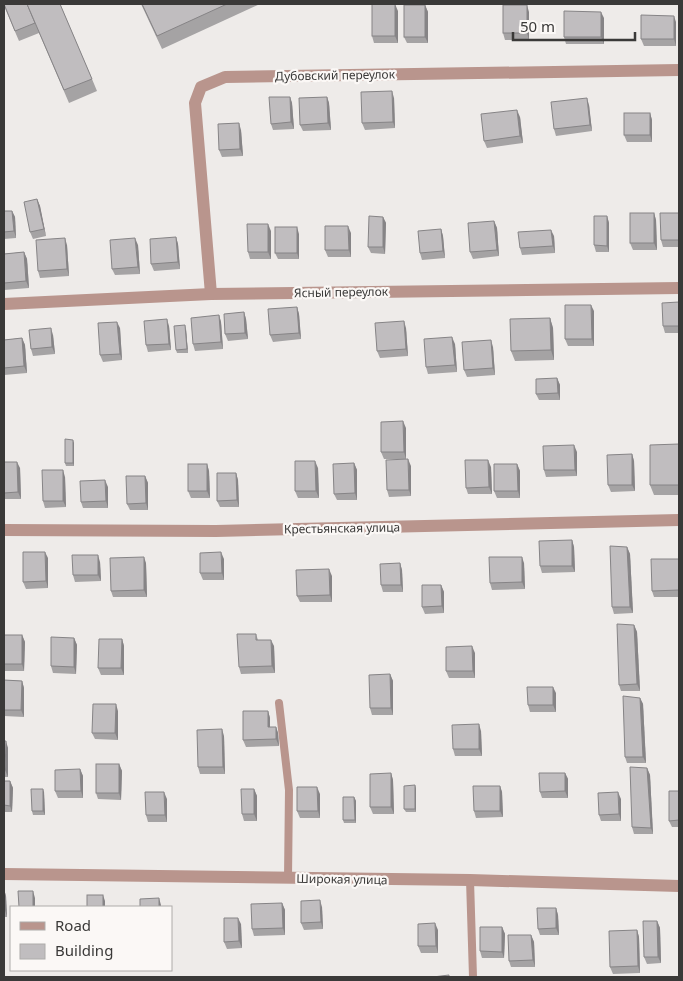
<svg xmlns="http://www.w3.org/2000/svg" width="683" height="981" viewBox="0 0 683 981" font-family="'Noto Sans',sans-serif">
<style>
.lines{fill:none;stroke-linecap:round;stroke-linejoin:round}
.lane{stroke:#b9958d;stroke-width:8}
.street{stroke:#b9958d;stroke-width:12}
.wall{fill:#a5a3a4}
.shaded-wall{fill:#868486}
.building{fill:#c0bdbf;stroke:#868486}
.labels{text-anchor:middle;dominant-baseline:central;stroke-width:4.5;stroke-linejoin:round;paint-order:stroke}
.street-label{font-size:12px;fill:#3a3938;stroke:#fbf8f6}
</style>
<rect width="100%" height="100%" fill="#eeebe9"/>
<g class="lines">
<!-- lane -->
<g class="lane">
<polyline points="279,703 289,790 288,878"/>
<polyline points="470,880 473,977"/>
</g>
<!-- street -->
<g class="street">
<polyline points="211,294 195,103 201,87 225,77 679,70"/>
<polyline points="4,304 211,294 679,288"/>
<polyline points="4,530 216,531 679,520"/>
<polyline points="4,874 470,880 679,886"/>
</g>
</g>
<!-- wall -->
<g class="wall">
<polygon points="4,4 60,4 92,79 97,91 69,103 39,33 19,41 4,6"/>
<polygon points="141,4 260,4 162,49"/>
<polygon points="425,5 428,12 428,43 407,43 404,37"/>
<polygon points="398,11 398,43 374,43 372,36"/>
<polygon points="529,12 529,40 505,40 503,33"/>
<polygon points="604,18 604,44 566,44 564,37"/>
<polygon points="676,22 676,46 644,46 641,39"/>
<polygon points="290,97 292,103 294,129 273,130 271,124"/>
<polygon points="327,97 329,103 331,130 303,131 300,125"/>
<polygon points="394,98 395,128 365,130 362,123"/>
<polygon points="589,105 592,131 556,136 554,129"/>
<polygon points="650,113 652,120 652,142 627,142 624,135"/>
<polygon points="520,117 523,143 487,148 484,141"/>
<polygon points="241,130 243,156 222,157 219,150"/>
<polygon points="37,199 40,206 46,236 33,239 30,232"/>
<polygon points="4,211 12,211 15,217 16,238 4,239"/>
<polygon points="654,213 656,220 657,250 633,250 630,243"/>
<polygon points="679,213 679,247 663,247 661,240"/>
<polygon points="607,216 609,223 609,252 596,252 594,245"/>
<polygon points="383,217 386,223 385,254 371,253 368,247"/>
<polygon points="494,221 497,228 499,256 473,259 470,252"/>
<polygon points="441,229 443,236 445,258 422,260 420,253"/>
<polygon points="271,231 271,259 250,259 248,252"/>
<polygon points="351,233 351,257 328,257 325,250"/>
<polygon points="299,234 299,259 278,259 275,253"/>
<polygon points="554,236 555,253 522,255 520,248"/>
<polygon points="176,237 178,244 180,269 154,271 151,264"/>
<polygon points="67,245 69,276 40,278 38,271"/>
<polygon points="138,245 140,274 115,275 112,269"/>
<polygon points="24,252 27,259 29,288 4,290 4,254"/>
<polygon points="679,302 679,333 665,333 663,326"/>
<polygon points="297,307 299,314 301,339 273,342 270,335"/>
<polygon points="594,311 594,346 568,346 565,339"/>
<polygon points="244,312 246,319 248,339 228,341 225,334"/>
<polygon points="219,315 221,322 223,349 195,351 193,344"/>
<polygon points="550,318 553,328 554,360 515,361 511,351"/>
<polygon points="169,326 171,350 148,352 146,345"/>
<polygon points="120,328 122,360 103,362 100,355"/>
<polygon points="406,328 408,356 380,358 377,351"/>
<polygon points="186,329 188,353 177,353 176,350"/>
<polygon points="53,335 55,354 33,356 31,349"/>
<polygon points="22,338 25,345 27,373 4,375 4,340"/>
<polygon points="455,344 457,372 428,374 426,367"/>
<polygon points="493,347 495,375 467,377 464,370"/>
<polygon points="557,378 560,385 560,400 539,400 536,394"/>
<polygon points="406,428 406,459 384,459 381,452"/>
<polygon points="74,443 74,466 66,466 65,463"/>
<polygon points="679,444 679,495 654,495 650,485"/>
<polygon points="577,452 577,476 546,477 544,470"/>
<polygon points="632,454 634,461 635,491 611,492 608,485"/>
<polygon points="4,462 20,468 21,499 4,499"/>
<polygon points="354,463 357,470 357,500 337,500 334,494"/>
<polygon points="207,464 209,471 210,498 191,498 188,491"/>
<polygon points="517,464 520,471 520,498 497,498 494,491"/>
<polygon points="411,466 411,496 389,497 387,490"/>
<polygon points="491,467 492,494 468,494 466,488"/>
<polygon points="318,468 319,498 298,498 295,491"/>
<polygon points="236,473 238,480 239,507 220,507 217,501"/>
<polygon points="145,476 148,483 148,510 130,510 127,504"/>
<polygon points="65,477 66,507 45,508 43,501"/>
<polygon points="108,487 108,508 83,508 81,502"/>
<polygon points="572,540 574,547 575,572 542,573 540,566"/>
<polygon points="627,547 630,554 633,613 614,614 612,607"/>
<polygon points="48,558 48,588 26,589 23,582"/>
<polygon points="224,559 224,580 203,580 200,573"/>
<polygon points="679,559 679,597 654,597 652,591"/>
<polygon points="100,562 101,581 75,582 73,575"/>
<polygon points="146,563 147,597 113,597 111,591"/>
<polygon points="400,563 402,570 403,592 383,592 381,585"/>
<polygon points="524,563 525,589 492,590 490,583"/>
<polygon points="332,576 332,602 300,602 297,596"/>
<polygon points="441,585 444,592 444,613 425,614 422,607"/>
<polygon points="634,625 637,632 640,691 621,691 619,685"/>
<polygon points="256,634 258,640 274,646 275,673 241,674 239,667"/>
<polygon points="4,635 22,635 25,642 24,671 4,671"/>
<polygon points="74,638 77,645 76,674 53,673 51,666"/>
<polygon points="122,639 124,646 124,675 101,675 98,668"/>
<polygon points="475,653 475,678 449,678 446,671"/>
<polygon points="390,674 393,681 393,715 372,715 370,708"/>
<polygon points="4,680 22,681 24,688 24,717 4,716"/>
<polygon points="556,693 556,712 530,712 528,705"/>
<polygon points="640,698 643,704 646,763 627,763 625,757"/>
<polygon points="118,711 118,740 95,739 92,733"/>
<polygon points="268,711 270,718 270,727 276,727 278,733 279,746 246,747 243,740"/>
<polygon points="481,731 482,756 455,756 453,749"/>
<polygon points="224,736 225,774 200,774 198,767"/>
<polygon points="4,741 8,748 8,777 4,777"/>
<polygon points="119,764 122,771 121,800 98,799 96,793"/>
<polygon points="647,768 650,775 653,834 634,834 632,827"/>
<polygon points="80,769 83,776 83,798 58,798 55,791"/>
<polygon points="391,773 393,780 394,814 373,814 370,807"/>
<polygon points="565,773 568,779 568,798 542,798 540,792"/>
<polygon points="4,781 10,781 13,788 12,812 4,812"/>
<polygon points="415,785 416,789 416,812 406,812 404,809"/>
<polygon points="500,786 502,792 503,817 476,818 474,811"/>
<polygon points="254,789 257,796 257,821 244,821 242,814"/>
<polygon points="679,791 679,827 672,827 669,821"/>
<polygon points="44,792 45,815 33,815 32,811"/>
<polygon points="320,794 320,818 300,818 297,811"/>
<polygon points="354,797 356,801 356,823 344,823 343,820"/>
<polygon points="167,799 167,822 148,822 146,815"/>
<polygon points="621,799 621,821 601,821 599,815"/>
<polygon points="4,889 6,896 7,917 4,917"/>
<polygon points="282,903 285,910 285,935 254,936 252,929"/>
<polygon points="322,907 323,929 304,930 301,923"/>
<polygon points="556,908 558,915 559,935 540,935 538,929"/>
<polygon points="657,921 660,928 661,963 647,964 644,957"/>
<polygon points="241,924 242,948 227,949 224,942"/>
<polygon points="502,927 505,934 504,958 482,958 480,951"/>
<polygon points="438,930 438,953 421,953 418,946"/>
<polygon points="637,930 639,937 640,973 613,974 610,967"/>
<polygon points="531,935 534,942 535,967 511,967 509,961"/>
</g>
<!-- shaded-wall -->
<g class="shaded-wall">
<polygon points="395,4 398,11 398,43 395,36"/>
<polygon points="425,5 428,12 428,43 425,37"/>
<polygon points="527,5 529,12 529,40 527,33"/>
<polygon points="601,12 604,18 604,44 601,37"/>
<polygon points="674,16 676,22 676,46 674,39"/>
<polygon points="392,91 394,98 395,128 393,122"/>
<polygon points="290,97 292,103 294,129 291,122"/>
<polygon points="327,97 329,103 331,130 328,123"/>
<polygon points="587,98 589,105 592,131 590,125"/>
<polygon points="517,110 520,117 523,143 520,136"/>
<polygon points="650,113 652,120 652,142 650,135"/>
<polygon points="239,123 241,130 243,156 240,149"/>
<polygon points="37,199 40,206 46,236 44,229"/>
<polygon points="12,211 15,217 16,238 14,231"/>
<polygon points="654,213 656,220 657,250 654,243"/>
<polygon points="607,216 609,223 609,252 607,246"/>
<polygon points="383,217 386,223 385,254 383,247"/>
<polygon points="494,221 497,228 499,256 497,250"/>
<polygon points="268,224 271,231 271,259 268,252"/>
<polygon points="348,226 351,233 351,257 349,250"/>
<polygon points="297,227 299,234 299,259 297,253"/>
<polygon points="441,229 443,236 445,258 443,251"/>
<polygon points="551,230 554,236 555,253 553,246"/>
<polygon points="176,237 178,244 180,269 178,262"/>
<polygon points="65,238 67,245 69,276 67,269"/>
<polygon points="135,238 138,245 140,274 138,267"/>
<polygon points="24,252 27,259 29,288 26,281"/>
<polygon points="591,305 594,311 594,346 592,339"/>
<polygon points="297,307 299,314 301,339 299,333"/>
<polygon points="244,312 246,319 248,339 245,333"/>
<polygon points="219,315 221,322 223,349 221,342"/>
<polygon points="550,318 553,328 554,360 551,350"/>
<polygon points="167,319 169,326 171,350 169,344"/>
<polygon points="404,321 406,328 408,356 406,349"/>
<polygon points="117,322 120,328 122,360 120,354"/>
<polygon points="185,325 186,329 188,353 187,349"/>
<polygon points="51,328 53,335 55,354 52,347"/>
<polygon points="452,337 455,344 457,372 455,365"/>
<polygon points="22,338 25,345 27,373 24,366"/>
<polygon points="491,340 493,347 495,375 493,368"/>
<polygon points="557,378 560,385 560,400 558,393"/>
<polygon points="403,421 406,428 406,459 404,452"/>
<polygon points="73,440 74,443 74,466 73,463"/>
<polygon points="574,445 577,452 577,476 575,470"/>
<polygon points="632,454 634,461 635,491 632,485"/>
<polygon points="408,459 411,466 411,496 409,490"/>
<polygon points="488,460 491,467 492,494 489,487"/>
<polygon points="315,461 318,468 319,498 316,491"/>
<polygon points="17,462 20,468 21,499 18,492"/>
<polygon points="354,463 357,470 357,500 355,493"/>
<polygon points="207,464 209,471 210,498 207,491"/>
<polygon points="517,464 520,471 520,498 518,491"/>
<polygon points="63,470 65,477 66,507 63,501"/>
<polygon points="236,473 238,480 239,507 237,500"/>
<polygon points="145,476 148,483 148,510 146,503"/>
<polygon points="105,480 108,487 108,508 106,501"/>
<polygon points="572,540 574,547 575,572 572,566"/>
<polygon points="627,547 630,554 633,613 630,607"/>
<polygon points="45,552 48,558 48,588 46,581"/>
<polygon points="221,552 224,559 224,580 222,573"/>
<polygon points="98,555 100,562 101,581 98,575"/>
<polygon points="144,557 146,563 147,597 144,590"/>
<polygon points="522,557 524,563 525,589 522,582"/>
<polygon points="400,563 402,570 403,592 401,585"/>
<polygon points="329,569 332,576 332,602 330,595"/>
<polygon points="441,585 444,592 444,613 442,606"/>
<polygon points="634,625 637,632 640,691 637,684"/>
<polygon points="22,635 25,642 24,671 22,664"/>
<polygon points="74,638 77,645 76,674 74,667"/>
<polygon points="122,639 124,646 124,675 121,668"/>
<polygon points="271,640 274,646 275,673 272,666"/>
<polygon points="472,646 475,653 475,678 473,671"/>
<polygon points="390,674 393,681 393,715 391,708"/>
<polygon points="22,681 24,688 24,717 21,710"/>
<polygon points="553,687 556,693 556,712 553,705"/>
<polygon points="640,698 643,704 646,763 643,757"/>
<polygon points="116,704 118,711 118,740 115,733"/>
<polygon points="268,711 270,718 270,734 268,727"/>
<polygon points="479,724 481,731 482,756 479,749"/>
<polygon points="276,727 278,733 279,746 276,739"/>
<polygon points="222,729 224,736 225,774 223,767"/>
<polygon points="6,741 8,748 8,777 5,770"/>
<polygon points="119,764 122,771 121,800 119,793"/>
<polygon points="647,768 650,775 653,834 651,828"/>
<polygon points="80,769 83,776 83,798 81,791"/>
<polygon points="391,773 393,780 394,814 391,807"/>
<polygon points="565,773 568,779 568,798 565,791"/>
<polygon points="10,781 13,788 12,812 10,806"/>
<polygon points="415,785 416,789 416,812 415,809"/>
<polygon points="500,786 502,792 503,817 500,811"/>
<polygon points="317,787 320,794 320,818 318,811"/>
<polygon points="43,789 44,792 45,815 43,811"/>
<polygon points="254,789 257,796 257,821 254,814"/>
<polygon points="164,792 167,799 167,822 165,815"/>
<polygon points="618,792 621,799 621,821 619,814"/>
<polygon points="354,797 356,801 356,823 355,820"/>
<polygon points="4,889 6,896 7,917 5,910"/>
<polygon points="33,891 35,898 35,907 33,907"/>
<polygon points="103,895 105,901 105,907 103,907"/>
<polygon points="159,898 161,905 161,907 159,907"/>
<polygon points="320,900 322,907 323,929 321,922"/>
<polygon points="282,903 285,910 285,935 283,928"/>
<polygon points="556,908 558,915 559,935 556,928"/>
<polygon points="238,918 241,924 242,948 239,941"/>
<polygon points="657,921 660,928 661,963 658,957"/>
<polygon points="435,923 438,930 438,953 436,946"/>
<polygon points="502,927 505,934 504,958 502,952"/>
<polygon points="637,930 639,937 640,973 638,966"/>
<polygon points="531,935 534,942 535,967 533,960"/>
</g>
<!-- building -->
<g class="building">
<polygon points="4,4 27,4 35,23 15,31"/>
<polygon points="27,4 60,4 92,79 64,90"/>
<polygon points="142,4 227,4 157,36"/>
<rect x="372" y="4" width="23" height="32"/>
<rect x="404" y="5" width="21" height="32"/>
<rect x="503" y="5" width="24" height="28"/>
<polygon points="564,11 601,12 601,37 564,37"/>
<polygon points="641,15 674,16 674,39 641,39"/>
<polygon points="392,91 393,122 362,123 361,92"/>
<polygon points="269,97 290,97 291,122 271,124"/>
<polygon points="327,97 328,123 300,125 299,98"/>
<polygon points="587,98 590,125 554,129 551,102"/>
<polygon points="517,110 520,136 484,141 481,114"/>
<rect x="624" y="113" width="26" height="22"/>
<polygon points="239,123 240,149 219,150 218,124"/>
<polygon points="37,199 44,229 30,232 24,202"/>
<polygon points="4,211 12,211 14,231 4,232"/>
<rect x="630" y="213" width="24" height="30"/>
<polygon points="660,213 679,213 679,240 661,240"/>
<polygon points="369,216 383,217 383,247 368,247"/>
<polygon points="594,216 607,216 607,246 594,245"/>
<polygon points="494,221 497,250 470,252 468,223"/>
<polygon points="247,224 268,224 268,252 248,252"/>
<polygon points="325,226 348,226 349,250 325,250"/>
<rect x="275" y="227" width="22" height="26"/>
<polygon points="441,229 443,251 420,253 418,231"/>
<polygon points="551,230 553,246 520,248 518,232"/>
<polygon points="176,237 178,262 151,264 150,239"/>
<polygon points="65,238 67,269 38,271 36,240"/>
<polygon points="135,238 138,267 112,269 110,240"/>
<polygon points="24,252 26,281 4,283 4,254"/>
<polygon points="679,302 679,326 663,326 662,303"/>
<polygon points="565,305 591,305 592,339 565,339"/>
<polygon points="297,307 299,333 270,335 268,309"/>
<polygon points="244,312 245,333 225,334 224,314"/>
<polygon points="219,315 221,342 193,344 191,318"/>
<polygon points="550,318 551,350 511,351 510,319"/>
<polygon points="167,319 169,344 146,345 144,321"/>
<polygon points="404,321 406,349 377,351 375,323"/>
<polygon points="117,322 120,354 100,355 98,323"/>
<polygon points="185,325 187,349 176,350 174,326"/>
<polygon points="51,328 52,347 31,349 29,330"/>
<polygon points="452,337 455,365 426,367 424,339"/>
<polygon points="22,338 24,366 4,368 4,340"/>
<polygon points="491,340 493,368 464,370 462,342"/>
<polygon points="557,378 558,393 536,394 536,379"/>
<polygon points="403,421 404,452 381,452 381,422"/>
<polygon points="65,439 73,440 73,463 65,463"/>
<polygon points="679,444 679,485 650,485 650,445"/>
<polygon points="574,445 575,470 544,470 543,446"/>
<polygon points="632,454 632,485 608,485 607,455"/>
<polygon points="408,459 409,490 387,490 386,460"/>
<polygon points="465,460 488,460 489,487 466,488"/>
<polygon points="295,461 315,461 316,491 295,491"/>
<polygon points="4,462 17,462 18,492 4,493"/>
<polygon points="354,463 355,493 334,494 333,464"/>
<rect x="188" y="464" width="19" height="27"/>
<polygon points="494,464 517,464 518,491 494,491"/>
<polygon points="42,470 63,470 63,501 43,501"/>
<polygon points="217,473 236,473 237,500 217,501"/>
<polygon points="126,476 145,476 146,503 127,504"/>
<polygon points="105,480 106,501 81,502 80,481"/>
<polygon points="572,540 572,566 540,566 539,541"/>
<polygon points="610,546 627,547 630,607 612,607"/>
<polygon points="23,552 45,552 46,581 23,582"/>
<polygon points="221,552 222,573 200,573 200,553"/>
<polygon points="72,555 98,555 98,575 73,575"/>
<polygon points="144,557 144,590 111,591 110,558"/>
<polygon points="489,557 522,557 522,582 490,583"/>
<polygon points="651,559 679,559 679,590 652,591"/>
<polygon points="400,563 401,585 381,585 380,564"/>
<polygon points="329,569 330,595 297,596 296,570"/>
<polygon points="422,585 441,585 442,606 422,607"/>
<polygon points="617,624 634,625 637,684 619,685"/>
<polygon points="237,634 256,634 256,640 271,640 272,666 239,667"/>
<rect x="4" y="635" width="18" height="29"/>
<polygon points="51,637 74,638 74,667 51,666"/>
<polygon points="99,639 122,639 121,668 98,668"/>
<polygon points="472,646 473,671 446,671 446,647"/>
<polygon points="390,674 391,708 370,708 369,675"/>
<polygon points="4,680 22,681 21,710 4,710"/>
<polygon points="527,687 553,687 553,705 528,705"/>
<polygon points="623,696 640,698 643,757 625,757"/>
<polygon points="93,704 116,704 115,733 92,733"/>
<polygon points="243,711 268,711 268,727 276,727 276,739 243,740"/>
<polygon points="479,724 479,749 453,749 452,725"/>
<polygon points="222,729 223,767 198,767 197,730"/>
<polygon points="4,741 6,741 5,770 4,770"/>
<rect x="96" y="764" width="23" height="29"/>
<polygon points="630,767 647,768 651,828 632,827"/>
<polygon points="80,769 81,791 55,791 55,770"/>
<polygon points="391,773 391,807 370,807 370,774"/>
<polygon points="539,773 565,773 565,791 540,792"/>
<polygon points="4,781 10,781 10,806 4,805"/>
<polygon points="415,785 415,809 404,809 404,786"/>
<polygon points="473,786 500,786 500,811 474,811"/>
<polygon points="297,787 317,787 318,811 297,811"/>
<polygon points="31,789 43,789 43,811 32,811"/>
<polygon points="241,789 254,789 254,814 242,814"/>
<polygon points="669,791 679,791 679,820 669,821"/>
<polygon points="145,792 164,792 165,815 146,815"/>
<polygon points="618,792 619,814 599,815 598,793"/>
<polygon points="343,797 354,797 355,820 343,820"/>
<polygon points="4,889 5,910 4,910"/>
<polygon points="18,891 33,891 33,907 19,907"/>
<rect x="87" y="895" width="16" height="12"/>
<polygon points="159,898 159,907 140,907 140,899"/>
<polygon points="320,900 321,922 301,923 301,901"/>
<polygon points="282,903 283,928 252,929 251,904"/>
<polygon points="537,908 556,908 556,928 538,929"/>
<polygon points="224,918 238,918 239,941 224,942"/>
<polygon points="643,921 657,921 658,957 644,957"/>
<polygon points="435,923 436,946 418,946 418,924"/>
<polygon points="480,927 502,927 502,952 480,951"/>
<polygon points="637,930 638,966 610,967 609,931"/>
<polygon points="508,935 531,935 533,960 509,961"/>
<polygon points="449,975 449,977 433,977"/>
</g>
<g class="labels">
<!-- street labels -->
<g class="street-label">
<text transform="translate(335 75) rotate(-1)">Дубовский переулок</text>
<text transform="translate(341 292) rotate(-1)">Ясный переулок</text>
<text transform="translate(342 528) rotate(-1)">Крестьянская улица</text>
<text transform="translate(342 879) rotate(1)">Широкая улица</text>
</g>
</g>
<!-- border -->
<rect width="683" height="981" fill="none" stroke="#3a3938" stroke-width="10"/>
<!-- legend -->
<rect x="10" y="906" width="162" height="65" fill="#fbf8f6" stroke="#aeacaa"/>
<rect x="20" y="922" width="25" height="8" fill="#b9958d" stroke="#aeacaa"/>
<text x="55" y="931" font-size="15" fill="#3a3938">Road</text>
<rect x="20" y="944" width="25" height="15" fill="#c0bdbf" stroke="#aeacaa"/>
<text x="55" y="956" font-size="15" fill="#3a3938">Building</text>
<!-- scale -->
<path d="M513 32v8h122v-8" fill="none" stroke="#3a3938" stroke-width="2.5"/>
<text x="520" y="32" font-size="15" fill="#3a3938" stroke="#fbf8f6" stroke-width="4" paint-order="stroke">50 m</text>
</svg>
